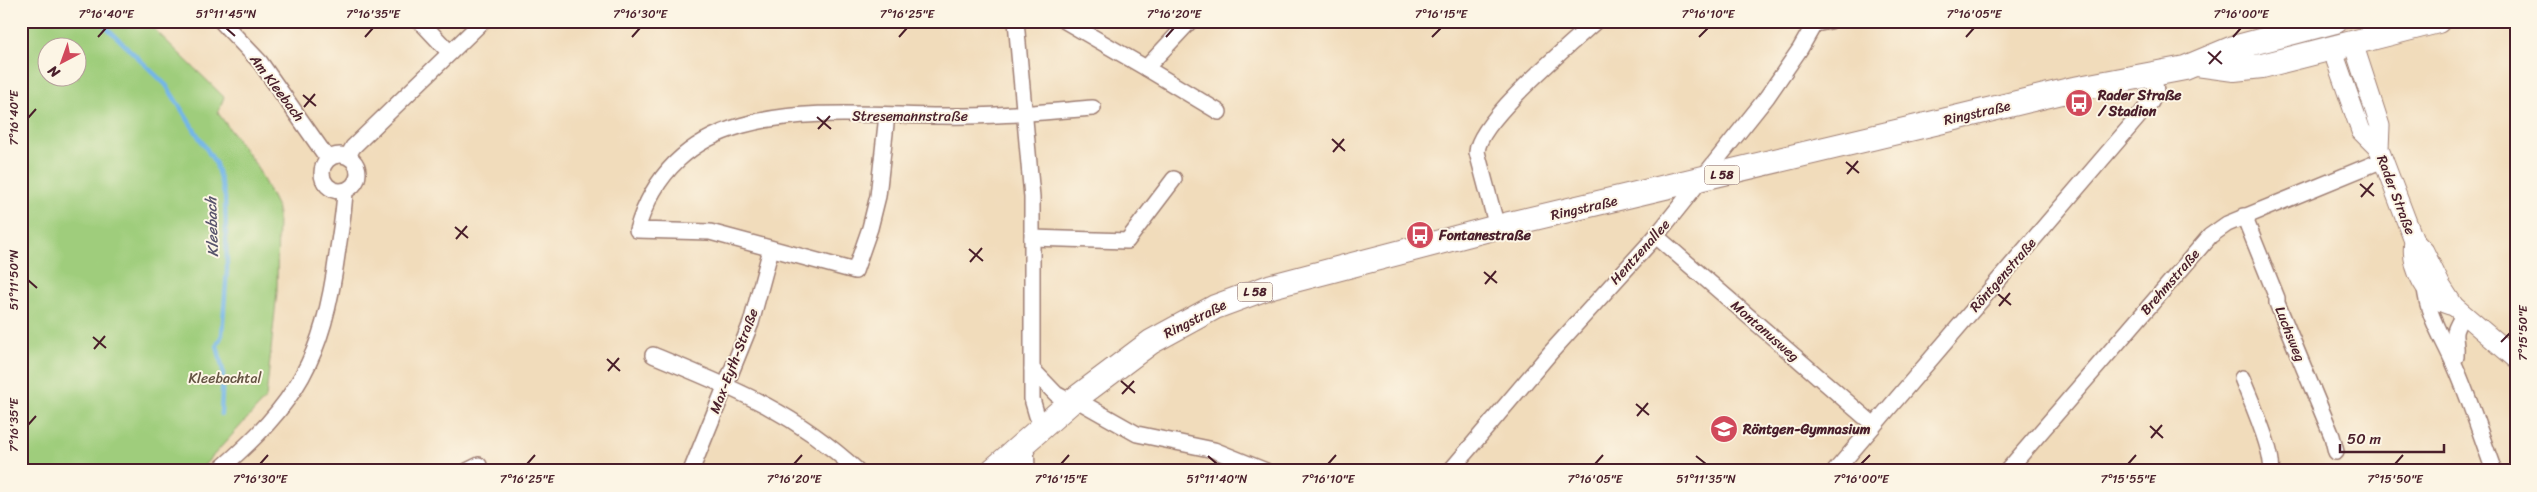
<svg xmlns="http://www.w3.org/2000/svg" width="2537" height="492" viewBox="0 0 2537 492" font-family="Sriracha,sans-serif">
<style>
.green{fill:#9fcd7b;stroke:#747653;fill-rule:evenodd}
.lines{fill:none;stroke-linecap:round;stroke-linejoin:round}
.stream{stroke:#72b6e8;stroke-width:4.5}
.minor-casing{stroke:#9e7e73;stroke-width:18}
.tertiary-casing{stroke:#9e7e73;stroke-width:21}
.primary-casing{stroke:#9e7e73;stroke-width:26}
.minor{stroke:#fff;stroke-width:15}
.tertiary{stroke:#fff;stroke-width:19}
.primary{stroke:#fff;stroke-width:24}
.ticks{fill:none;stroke:#4a1f2b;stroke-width:2}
.labels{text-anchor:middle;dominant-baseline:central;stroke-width:4;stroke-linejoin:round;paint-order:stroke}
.shield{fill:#fcf5e5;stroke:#7f5f63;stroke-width:1}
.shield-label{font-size:12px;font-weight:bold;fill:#4a1f2b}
.street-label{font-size:14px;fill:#4a1f2b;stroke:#fcf5e5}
.poi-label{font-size:14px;font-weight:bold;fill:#4a1f2b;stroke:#fcf5e5;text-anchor:start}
.park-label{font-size:14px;fill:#645343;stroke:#fcf5e5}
.water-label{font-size:15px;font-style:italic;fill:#58546d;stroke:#fcf5e5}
.neatline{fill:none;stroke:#4a1f2b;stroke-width:2}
.ticks-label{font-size:12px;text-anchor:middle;fill:#4a1f2b}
</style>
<rect width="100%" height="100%" fill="#fcf5e5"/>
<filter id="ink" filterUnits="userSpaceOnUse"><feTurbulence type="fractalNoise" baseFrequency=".02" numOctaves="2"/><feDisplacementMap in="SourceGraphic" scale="10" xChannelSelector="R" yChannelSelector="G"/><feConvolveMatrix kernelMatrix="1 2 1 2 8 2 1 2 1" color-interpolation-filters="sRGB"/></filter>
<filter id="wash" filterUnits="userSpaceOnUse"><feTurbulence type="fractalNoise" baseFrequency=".0096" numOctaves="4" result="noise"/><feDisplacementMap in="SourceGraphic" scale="20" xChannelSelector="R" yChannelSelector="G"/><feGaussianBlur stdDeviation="1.12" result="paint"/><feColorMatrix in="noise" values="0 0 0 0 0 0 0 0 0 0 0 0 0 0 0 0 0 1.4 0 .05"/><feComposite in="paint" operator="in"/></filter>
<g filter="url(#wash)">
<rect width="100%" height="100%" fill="#f1dcbb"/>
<!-- green -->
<path class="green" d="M 21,21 L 146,21 L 224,97 L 218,113 L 256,165 L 278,209 L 277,292 L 266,398 L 199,471 L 21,471 ZM 48,48 L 78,48 L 78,78 L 48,78 Z"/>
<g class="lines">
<!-- stream -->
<polyline class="stream" points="100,21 166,85 216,164 225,197 227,270 222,335 217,345 223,371 221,414"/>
</g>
</g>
<g filter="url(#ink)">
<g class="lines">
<!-- minor casing -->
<g class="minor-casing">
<g id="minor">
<polyline points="221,21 260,62 328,159"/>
<polyline points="420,21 450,53"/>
<polyline points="1016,21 1032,197 1032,399 1037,416 1045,426"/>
<polyline points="1065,21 1146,68 1190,21"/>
<polyline points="1815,24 1830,21"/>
<polyline points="1146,68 1219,112"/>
<path d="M 887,115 L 878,196 L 870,228 L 855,271 L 710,232 L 637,230 C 677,91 829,115 941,116 C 992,117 1042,112 1093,108"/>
<circle cx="340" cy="173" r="18"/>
<polyline points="348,156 353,147 483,21"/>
<polyline points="2244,216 2277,298 2277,303 2332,436 2336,452"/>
<path d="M 1497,227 L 1477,152 C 1478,121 1571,44 1596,21"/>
<polyline points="1656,236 1874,425"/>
<polyline points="1032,238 1127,241 1174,179"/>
<path d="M 2425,287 C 2427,316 2444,340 2455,366 C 2470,400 2481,436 2494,471"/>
<path d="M 653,355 C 733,388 793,411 858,471"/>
<path d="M 2456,357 C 2458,333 2448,339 2464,314"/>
<polyline points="1032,369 1056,394 1071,402"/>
<path d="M 2242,378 C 2249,397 2275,453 2271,471"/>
<polyline points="1075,399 1137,434 1214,450 1266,471"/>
<polyline points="1026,442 1027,471"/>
<path d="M 218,471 C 297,403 323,359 337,255 C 340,234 344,213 345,191"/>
<polyline points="467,471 479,465"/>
<polyline points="691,471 751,323 771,249"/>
<polyline points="1450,471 1551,352 1656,236 1767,97 1800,49 1816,21"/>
<polyline points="1835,471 2151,102 2156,92 2154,74"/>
<polyline points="2007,471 2210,236 2227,224 2383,160"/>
</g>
</g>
<!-- tertiary casing -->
<g class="tertiary-casing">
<g id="tertiary">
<path d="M 2353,43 L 2380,126 L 2379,149 L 2414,241 C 2410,267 2426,301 2454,306"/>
<polyline points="2332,49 2361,131 2379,149"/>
<polyline points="2414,241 2424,251 2441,286 2454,306 2516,359"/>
</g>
</g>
<!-- primary casing -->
<g class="primary-casing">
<g id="primary">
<polyline points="2197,64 2234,69 2262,66 2438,21"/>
<polyline points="992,471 1071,402 1151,342 1215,307 1272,286 1497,227 1947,120 2074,89 2185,68 2233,48 2336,21"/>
</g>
</g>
<!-- minor -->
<use href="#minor" class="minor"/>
<!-- tertiary -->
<use href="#tertiary" class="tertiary"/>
<!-- primary -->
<use href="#primary" class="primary"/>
</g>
</g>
<!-- ticks -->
<path class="ticks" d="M 226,28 L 235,36M 98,37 L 106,28M 365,37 L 373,28M 632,37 L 640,28M 899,37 L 907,28M 1166,37 L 1174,28M 1432,37 L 1441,28M 1699,37 L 1708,28M 1966,37 L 1974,28M 2233,37 L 2241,28M 2208,52 L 2222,64M 2209,64 L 2221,51M 303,95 L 316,106M 304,107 L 315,94M 817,117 L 831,129M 28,118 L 36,109M 818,129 L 830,116M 1332,139 L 1345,151M 1333,152 L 1344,139M 1846,162 L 1859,173M 1847,174 L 1858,161M 2360,184 L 2374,196M 2361,197 L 2373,183M 455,227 L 468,238M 456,239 L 467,226M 969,249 L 983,261M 970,262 L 982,248M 1484,272 L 1497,283M 28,280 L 37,288M 1485,284 L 1496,271M 1998,294 L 2011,305M 1999,306 L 2010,293M 93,337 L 106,348M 2501,342 L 2510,333M 94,349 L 105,336M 607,359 L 620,371M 608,371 L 619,358M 1121,381 L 1135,393M 1122,394 L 1134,381M 1636,404 L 1649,415M 1637,416 L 1648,403M 28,425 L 36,416M 2150,426 L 2163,438M 2151,438 L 2162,425M 1208,456 L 1217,464M 1696,456 L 1706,464M 260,464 L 268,455M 527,464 L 535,455M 794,464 L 802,455M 1061,464 L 1069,455M 1328,464 L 1336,455M 1595,464 L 1603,455M 1861,464 L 1870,455M 2128,464 L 2136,455M 2395,464 L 2403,455"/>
<!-- icons -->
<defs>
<g id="bus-disc" transform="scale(1.4375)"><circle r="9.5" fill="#d1495b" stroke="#fcf5e5"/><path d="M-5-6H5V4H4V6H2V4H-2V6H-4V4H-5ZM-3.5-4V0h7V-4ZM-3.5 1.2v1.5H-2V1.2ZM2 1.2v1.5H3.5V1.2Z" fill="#fff"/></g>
<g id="school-disc" transform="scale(1.4375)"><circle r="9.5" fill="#d1495b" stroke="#fcf5e5"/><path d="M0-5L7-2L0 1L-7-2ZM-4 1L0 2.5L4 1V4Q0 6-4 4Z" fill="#fff"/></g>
</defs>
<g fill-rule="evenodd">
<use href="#bus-disc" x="2079" y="103"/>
<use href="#bus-disc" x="1420" y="235"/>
<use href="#school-disc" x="1724" y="429"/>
</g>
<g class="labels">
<!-- shield labels -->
<g class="shield">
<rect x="1704.5" y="165.5" width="35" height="19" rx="4"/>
<rect x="1237.5" y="282.5" width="35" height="19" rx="4"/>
</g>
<g class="shield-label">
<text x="1722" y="175">L 58</text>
<text x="1255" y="292">L 58</text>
</g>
<!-- street labels -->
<g class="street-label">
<text transform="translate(277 88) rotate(53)">Am Kleebach</text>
<text transform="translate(1977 113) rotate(-13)">Ringstraße</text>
<text x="910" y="116">Stresemannstraße</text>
<text transform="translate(2396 195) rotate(69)">Rader Straße</text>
<text transform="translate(1584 208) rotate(-13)">Ringstraße</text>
<text transform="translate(1640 252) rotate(-48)">Hentzenallee</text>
<text transform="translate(2003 275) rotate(-49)">Röntgenstraße</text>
<text transform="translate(2170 282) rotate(-49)">Brehmstraße</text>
<text transform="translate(1195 319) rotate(-27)">Ringstraße</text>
<text transform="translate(1765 331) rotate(41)">Montanusweg</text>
<text transform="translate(2290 334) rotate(68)">Luchsweg</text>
<text transform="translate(734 361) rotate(-69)">Max-Eyth-Straße</text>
</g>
<!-- poi labels -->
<g class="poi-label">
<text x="2098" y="95">Rader Straße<tspan x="2098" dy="16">/ Stadion</tspan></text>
<text x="1439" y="235">Fontanestraße</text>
<text x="1743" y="429">Röntgen-Gymnasium</text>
</g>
<!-- park labels -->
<g class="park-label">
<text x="225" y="378">Kleebachtal</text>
</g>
<!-- water labels -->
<g class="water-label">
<text transform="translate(212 227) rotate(-92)">Kleebach</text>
</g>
</g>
<!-- margin -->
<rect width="2537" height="492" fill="none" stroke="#fcf5e5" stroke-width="55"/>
<!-- north arrow -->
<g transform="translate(62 62) rotate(221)"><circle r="24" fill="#fcf5e5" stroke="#b59f9b"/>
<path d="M0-4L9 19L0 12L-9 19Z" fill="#d1495b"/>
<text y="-8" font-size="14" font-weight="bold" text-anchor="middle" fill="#4a1f2b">N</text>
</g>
<!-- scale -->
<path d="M2340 444v8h104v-8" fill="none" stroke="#4a1f2b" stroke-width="2.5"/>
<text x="2347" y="444" font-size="15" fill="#4a1f2b" stroke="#fcf5e5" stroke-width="4" paint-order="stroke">50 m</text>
<rect x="28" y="28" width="2482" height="436" class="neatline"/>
<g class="ticks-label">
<text x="106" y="18">7°16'40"E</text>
<text x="226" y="18">51°11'45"N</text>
<text x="373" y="18">7°16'35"E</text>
<text x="640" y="18">7°16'30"E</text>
<text x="907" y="18">7°16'25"E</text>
<text x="1174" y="18">7°16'20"E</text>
<text x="1441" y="18">7°16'15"E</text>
<text x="1708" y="18">7°16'10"E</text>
<text x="1974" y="18">7°16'05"E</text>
<text x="2241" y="18">7°16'00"E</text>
<text transform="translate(14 118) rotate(-90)" y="4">7°16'40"E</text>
<text transform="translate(14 280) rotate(-90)" y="4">51°11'50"N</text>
<text transform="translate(2523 333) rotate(-90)" y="4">7°15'50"E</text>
<text transform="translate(14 425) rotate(-90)" y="4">7°16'35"E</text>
<text x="260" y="483">7°16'30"E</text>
<text x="527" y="483">7°16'25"E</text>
<text x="794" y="483">7°16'20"E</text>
<text x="1061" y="483">7°16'15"E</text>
<text x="1217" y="483">51°11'40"N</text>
<text x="1328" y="483">7°16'10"E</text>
<text x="1595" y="483">7°16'05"E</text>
<text x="1706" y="483">51°11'35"N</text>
<text x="1861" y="483">7°16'00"E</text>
<text x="2128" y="483">7°15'55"E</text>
<text x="2395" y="483">7°15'50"E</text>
</g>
</svg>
